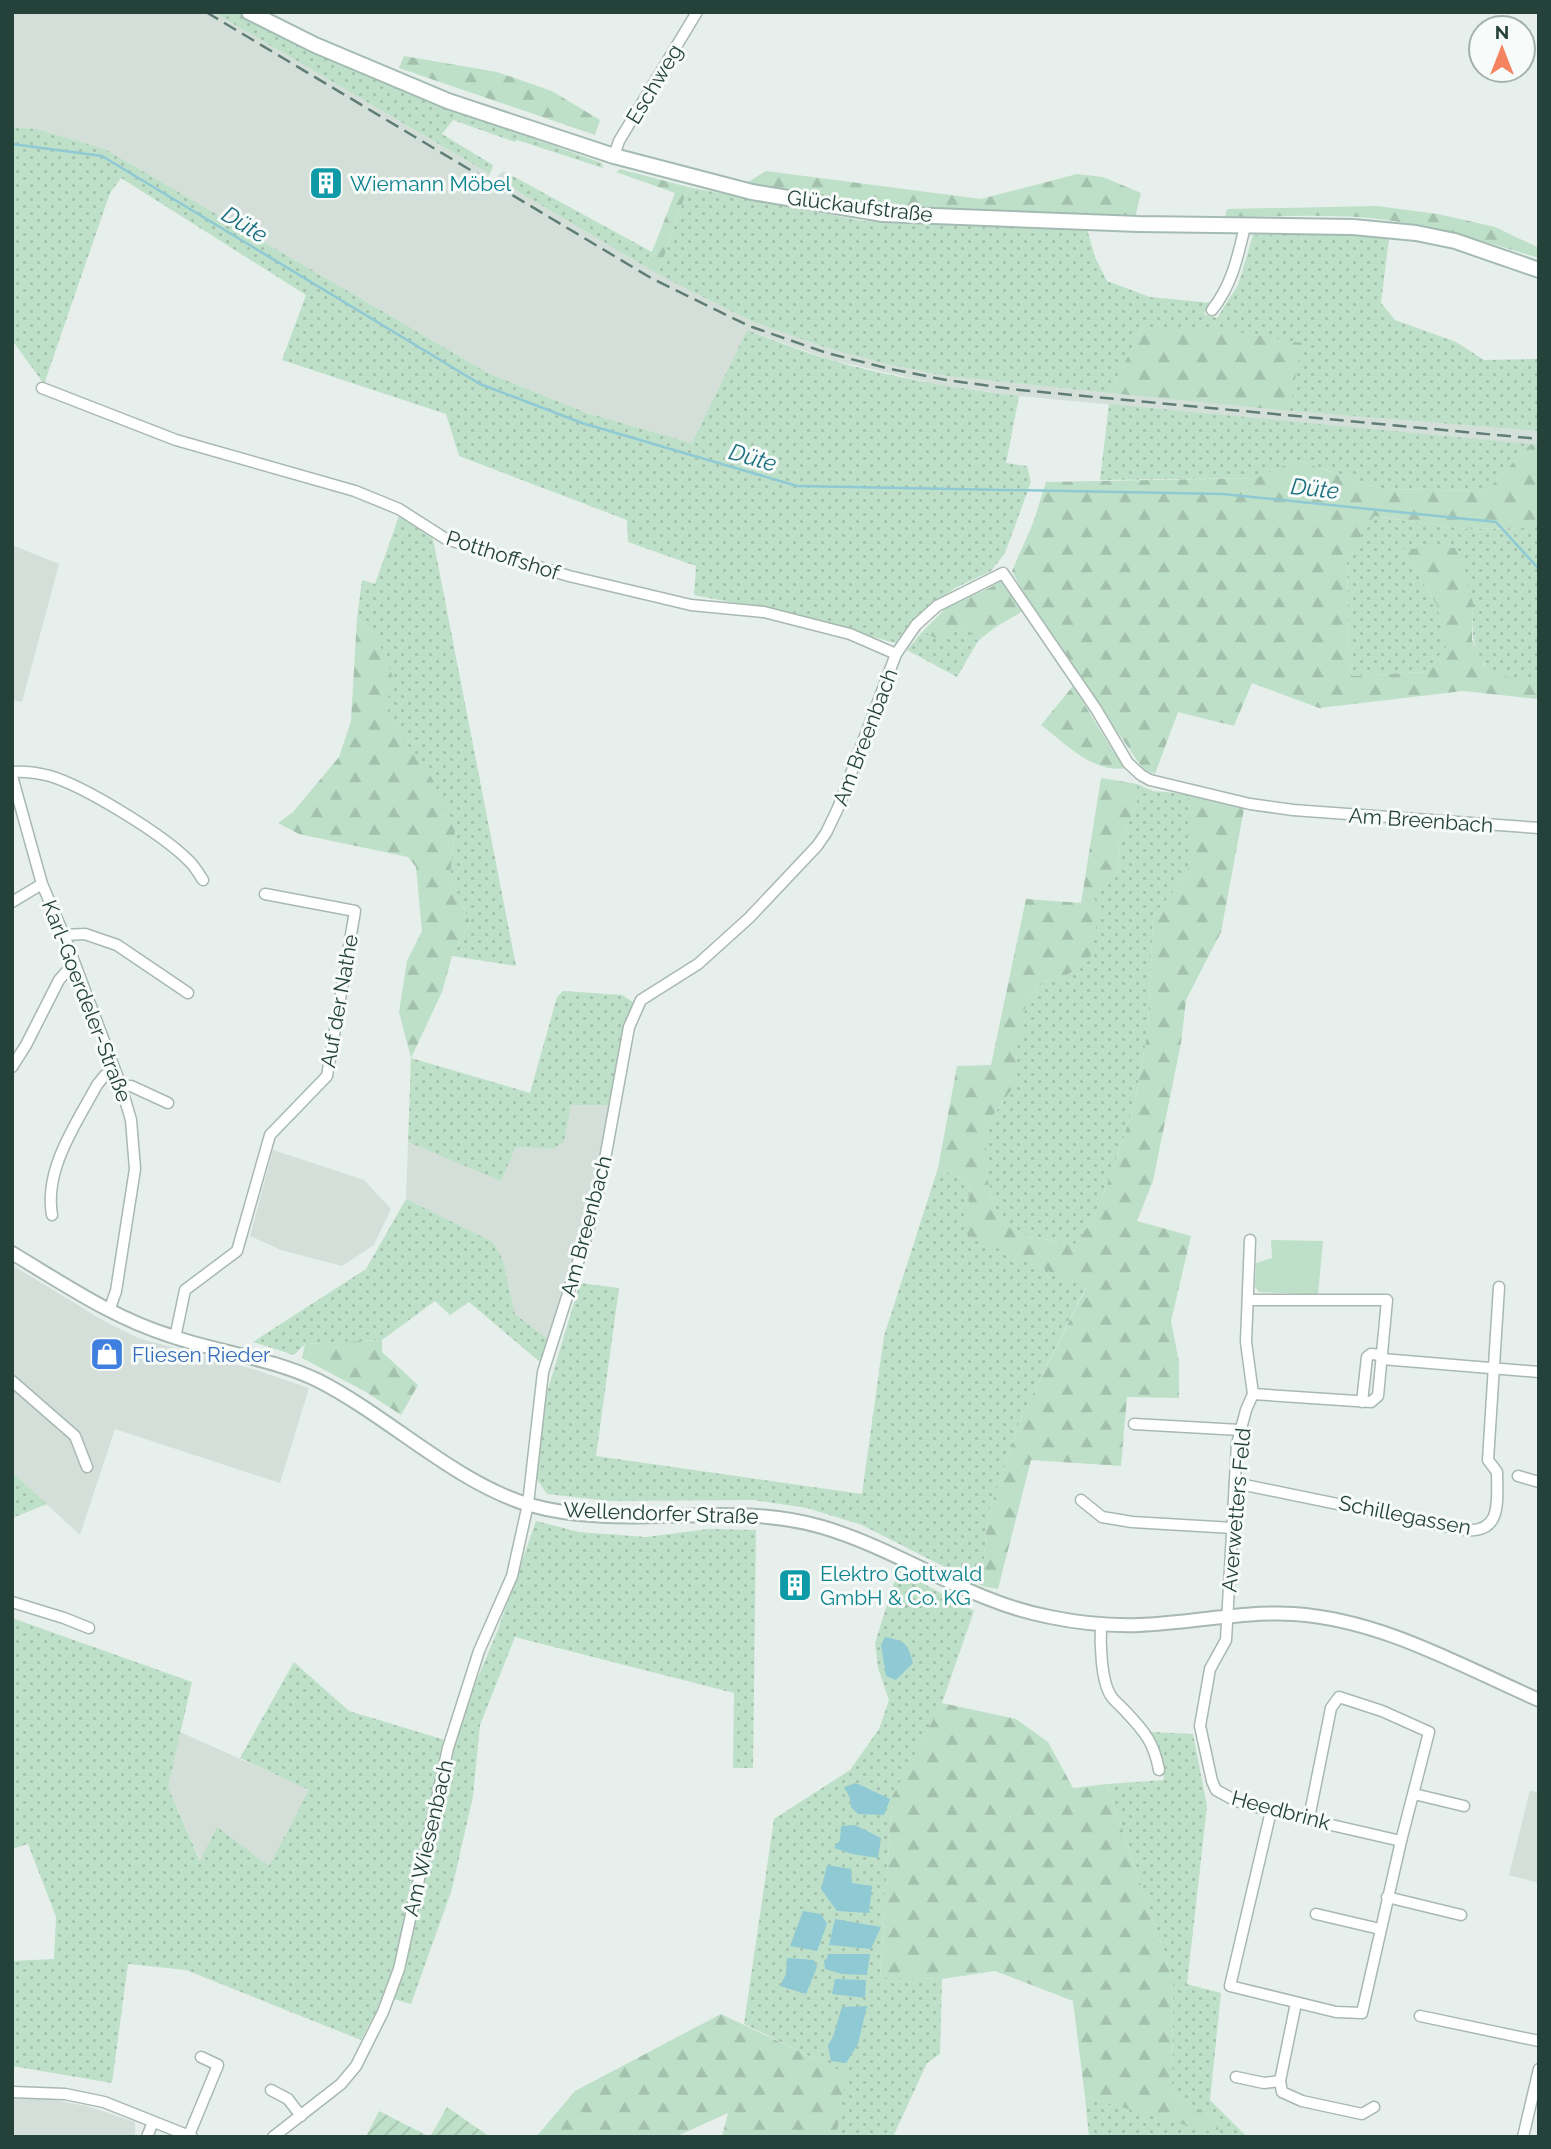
<svg xmlns="http://www.w3.org/2000/svg" width="1551" height="2149" viewBox="0 0 1551 2149" font-family="Raleway,sans-serif">
<style>
.built{fill:#d4dfda}
.grass{fill:url(#grass-dots)}
.forest{fill:url(#forest-firs)}
.park{fill:#bfe0c8}
.garden{fill:url(#garden-furrows)}
.water{fill:#8ec9d4}
.lines{fill:none;stroke-linecap:round;stroke-linejoin:round}
.stream{stroke:#8ec9d4;stroke-width:2.5}
.minor-casing{stroke:#a8b8b2;stroke-width:13}
.tertiary-casing{stroke:#a8b8b2;stroke-width:16}
.secondary-casing{stroke:#a4bbb3;stroke-width:18}
.minor{stroke:#fff;stroke-width:10}
.tertiary{stroke:#fff;stroke-width:12}
.secondary{stroke:#fff;stroke-width:14}
.rail{stroke:#5f7d75;stroke-width:2.5;stroke-dasharray:14 7;stroke-linecap:butt}
.labels{text-anchor:middle;dominant-baseline:central;stroke-width:6;stroke-linejoin:round;paint-order:stroke}
.street-label{font-size:21px;fill:#24423a;stroke:#f7fbf9}
.culture-label{font-size:21px;fill:#0d838f;stroke:#f7fbf9;text-anchor:start}
.shop-label{font-size:21px;fill:#366cbe;stroke:#f7fbf9;text-anchor:start}
.water-label{font-size:23px;font-style:italic;fill:#1c6f80;stroke:#f7fbf9}
</style>
<defs>
<pattern id="grass-dots" width="8" height="8" patternUnits="userSpaceOnUse" patternTransform="scale(1.75)"><rect width="8" height="8" fill="#bfe0c8"/><path d="M2 2h.1M6 6h.1" fill="none" stroke="#a4c1ad" stroke-width="1.8" stroke-linecap="round"/></pattern>
<pattern id="forest-firs" width="22" height="20" patternUnits="userSpaceOnUse" patternTransform="scale(1.75)"><rect width="22" height="20" fill="#bfe0c8"/><path d="M5 1l3.5 6h-7zM16 11l3.5 6h-7z" fill="#a4c1ad"/></pattern>
<pattern id="garden-furrows" width="10" height="10" patternUnits="userSpaceOnUse" patternTransform="scale(1.75)"><rect width="10" height="10" fill="#bfe0c8"/><path d="M-1 1l2-2M0 10L10 0M9 11l2-2" fill="none" stroke="#a4c1ad"/></pattern>
</defs>
<rect width="100%" height="100%" fill="#e6efeb"/>
<!-- built -->
<g class="built">
<polygon points="12,12 213,12 490,174 483,187 489,190 499,174 504,171 507,173 507,185 646,267 751,321 827,348 886,364 946,376 1289,411 1539,431 1539,445 1019,396 944,386 828,359 747,330 692,443 587,413 488,373 105,149 37,129 12,127"/>
<polygon points="12,545 59,564 22,702 12,700"/>
<polygon points="571,1104 611,1105 575,1269 550,1341 515,1314 503,1260 493,1242 406,1199 408,1142 501,1180 516,1147 553,1149"/>
<polygon points="273,1150 364,1180 391,1209 374,1245 342,1266 281,1250 250,1236"/>
<polygon points="12,1265 104,1321 138,1338 256,1370 309,1388 280,1483 115,1429 80,1535 12,1472"/>
<polygon points="180,1732 310,1790 269,1866 201,1862 168,1787"/>
<polygon points="1530,1790 1539,1793 1539,1883 1509,1875"/>
<polygon points="42,2098 87,2106 135,2122 135,2137 12,2137 12,2099"/>
</g>
<!-- grass -->
<g class="grass">
<polygon points="213,12 237,12 312,51 446,108 602,163 603,168 517,140 515,142 453,120 442,134 493,165 490,174"/>
<path d="M 12,127 L 37,129 L 105,149 L 488,373 L 587,413 L 692,443 L 747,330 C 774,340 801,351 828,359 C 891,378 955,388 1019,396 L 1006,463 L 1027,466 L 1031,482 L 1005,553 L 991,571 L 955,588 L 916,617 L 895,643 L 790,614 L 694,595 L 696,566 L 628,542 L 627,520 L 459,456 L 446,414 L 282,360 L 306,295 L 121,178 L 110,193 L 44,384 L 12,340 Z"/>
<polygon points="507,173 652,252 646,267 507,185"/>
<polygon points="688,187 863,221 1087,229 1095,257 1107,281 1150,297 1212,303 1204,314 1217,318 1238,285 1253,235 1351,234 1389,238 1381,303 1395,320 1456,342 1484,360 1539,359 1539,431 1289,411 1301,343 1142,329 1109,393 946,376 886,364 827,348 751,321 658,274"/>
<polygon points="1109,404 1531,444 1486,491 1381,489 1296,460 1258,478 1100,480"/>
<polygon points="399,516 433,539 516,966 452,956 470,923 450,876 455,831 385,706 376,635 357,618 362,580 375,584"/>
<path d="M 1373,516 L 1465,529 L 1530,528 L 1539,526 L 1539,678 C 1529,678 1515,680 1505,677 C 1470,665 1472,635 1473,603 L 1402,549 L 1437,605 L 1447,647 L 1425,672 L 1352,676 L 1349,658 L 1347,556 Z"/>
<polygon points="965,627 978,641 957,677 907,650 923,631 939,639"/>
<polygon points="1137,784 1153,791 1188,794 1188,873 1153,917 1148,1030 1134,1106 1111,1175 1093,1219 1075,1244 1029,1237 997,1220 986,1172 986,1125 1003,1102 1027,1000 1042,981 1062,978 1093,897 1118,872 1120,842 1137,804"/>
<polygon points="563,991 622,995 633,1002 611,1105 571,1105 564,1141 553,1149 516,1147 501,1181 408,1142 411,1058 530,1093 557,997"/>
<polygon points="938,1168 970,1182 967,1234 1086,1287 1022,1415 987,1518 982,1586 862,1525 807,1508 753,1500 610,1501 547,1494 536,1478 544,1402 580,1283 619,1288 596,1456 862,1494 884,1336"/>
<polygon points="406,1199 493,1242 503,1260 515,1314 550,1341 540,1362 469,1302 450,1315 435,1301 382,1340 305,1344 294,1355 253,1342 366,1269"/>
<polygon points="12,1472 47,1504 12,1518"/>
<polygon points="536,1521 579,1532 646,1537 709,1529 756,1530 753,1768 733,1768 734,1693 515,1637 480,1725 473,1796 452,1889 411,2004 384,1996 361,2040 186,1970 128,1964 112,2083 12,2066 12,1961 54,1959 56,1917 28,1844 12,1849 12,1618 192,1682 168,1787 200,1861 217,1827 269,1866 309,1790 240,1758 294,1662 349,1711 455,1743 470,1696 497,1632"/>
<polygon points="898,1570 974,1611 942,1703 892,1798 880,1977 942,1979 940,2054 927,2063 893,2137 836,2137 846,2074 744,2024 774,1819 850,1770 879,1729 889,1700 878,1668 875,1643"/>
<polygon points="1151,1732 1193,1734 1207,1806 1187,1984 1221,1993 1210,2100 1247,2137 1089,2137 1085,2097 1218,2133 1218,2121 1172,2092 1173,1979 1107,1784 1164,1780 1161,1755"/>
</g>
<!-- forest -->
<g class="forest">
<polygon points="404,56 497,72 552,91 600,120 595,135 399,68"/>
<polygon points="620,169 688,187 658,274 646,267 675,193 616,172"/>
<polygon points="766,171 981,199 1077,174 1103,177 1141,193 1136,214 1139,224 899,208 746,183"/>
<path d="M 1377,206 L 1438,214 L 1495,227 L 1539,248 L 1539,258 C 1489,243 1439,227 1387,220 C 1333,213 1278,217 1225,217 L 1227,209 Z"/>
<polygon points="1142,329 1224,330 1302,343 1289,411 1109,393"/>
<path d="M 1531,444 L 1539,445 L 1539,526 L 1530,528 L 1465,529 L 1374,516 L 1347,556 L 1349,658 L 1352,676 L 1425,672 L 1446,647 L 1437,605 L 1402,549 L 1456,548 L 1473,603 L 1472,640 L 1484,665 L 1507,677 L 1539,678 L 1539,699 L 1463,691 L 1319,708 L 1252,683 L 1234,726 L 1178,712 L 1155,774 L 1143,769 C 1099,703 1048,642 1012,571 L 1033,523 L 1046,482 L 1257,478 L 1296,460 L 1381,489 L 1486,491 Z"/>
<polygon points="1003,578 1023,611 994,628 978,641 965,627 939,640 923,631 946,608 993,586"/>
<polygon points="357,618 376,635 394,680 385,706 406,743 433,780 455,831 450,876 470,923 452,956 442,992 411,1058 399,1012 407,961 422,931 416,867 408,857 299,834 278,823 293,812 339,757 351,721"/>
<path d="M 1073,686 L 1113,751 L 1128,768 C 1093,774 1066,744 1041,725 Z"/>
<polygon points="1101,778 1137,784 1137,804 1120,842 1118,872 1094,897 1099,911 1090,960 1062,978 1042,981 1027,1000 1018,1042 1014,1086 986,1125 986,1172 997,1220 1029,1237 1075,1244 1093,1219 1111,1175 1134,1106 1148,1030 1153,917 1188,873 1188,794 1244,809 1221,932 1186,1000 1181,1043 1153,1181 1137,1221 1191,1236 1171,1321 1179,1362 1179,1398 1127,1397 1121,1466 1031,1460 998,1589 982,1586 987,1518 1022,1415 1086,1288 966,1234 970,1182 938,1168 957,1066 991,1065 1026,899 1081,903"/>
<polygon points="382,1340 382,1352 418,1385 401,1415 366,1392 302,1358 305,1344"/>
<polygon points="942,1703 1016,1719 1048,1742 1073,1788 1107,1784 1173,1979 1172,2092 1218,2121 1218,2134 1085,2097 1073,2001 995,1971 942,1979 880,1978 892,1797"/>
<polygon points="721,2014 847,2074 836,2137 722,2137 728,2113 675,2137 536,2137 575,2091"/>
</g>
<!-- park -->
<polygon class="park" points="1271,1240 1323,1241 1318,1295 1259,1292 1255,1287 1256,1263 1272,1258"/>
<!-- garden -->
<g class="garden">
<polygon points="447,2107 490,2137 430,2137"/>
<polygon points="379,2111 430,2137 366,2137"/>
</g>
<!-- water -->
<g class="water">
<path d="M 885,1637 C 906,1641 907,1643 913,1663 L 896,1680 L 886,1676 L 881,1645 Z"/>
<polygon points="856,1783 890,1799 884,1815 858,1814 851,1807 850,1798 844,1787"/>
<polygon points="855,1825 881,1838 878,1858 852,1854 834,1848 840,1840 841,1826"/>
<polygon points="827,1865 851,1869 852,1883 872,1886 869,1913 837,1911 821,1889"/>
<polygon points="803,1911 821,1914 827,1924 817,1951 790,1946"/>
<polygon points="835,1919 881,1927 871,1949 829,1945"/>
<polygon points="828,1954 870,1954 867,1975 842,1974 825,1969 824,1960 827,1959"/>
<polygon points="787,1958 814,1960 817,1967 806,1994 780,1986 786,1974"/>
<polygon points="835,1979 866,1980 865,1998 832,1994"/>
<path d="M 867,2006 L 858,2044 L 846,2063 L 831,2061 L 828,2045 C 836,2035 837,2020 842,2007 Z"/>
</g>
<g class="lines">
<!-- stream -->
<polyline class="stream" points="12,144 102,156 480,384 582,423 797,486 1223,494 1496,522 1539,569"/>
<!-- minor casing -->
<g class="minor-casing">
<g id="minor">
<polyline points="614,156 619,141 697,12"/>
<path d="M 1212,310 C 1232,285 1238,256 1245,226"/>
<polyline points="42,388 176,440 355,491 399,509 446,539 569,576 691,605 764,612 850,634 896,654"/>
<path d="M 12,772 C 25,771 38,773 50,776 C 86,787 164,835 190,862 C 195,867 199,874 203,880"/>
<polyline points="12,776 42,884 64,935 121,1086 131,1120 135,1169 116,1291 109,1311"/>
<polyline points="12,902 42,884"/>
<polyline points="64,935 85,934 117,945 188,993"/>
<polyline points="12,1067 26,1045 59,980 66,972 75,967"/>
<polyline points="121,1086 131,1086 168,1103"/>
<path d="M 52,1215 C 44,1169 76,1124 97,1085 L 105,1075 L 114,1070"/>
<polyline points="1250,1240 1246,1342 1253,1394"/>
<polyline points="1248,1300 1387,1300 1378,1396 1371,1402 1253,1394 1246,1410 1237,1444 1226,1640 1210,1669 1200,1726 1212,1781 1216,1790 1236,1801 1271,1811 1401,1841"/>
<polyline points="175,1338 185,1290 237,1251 270,1135 327,1076 355,911 265,894"/>
<polyline points="1382,1359 1539,1372"/>
<polyline points="12,1381 75,1436 87,1467"/>
<polyline points="1362,1402 1367,1357 1371,1354 1382,1355"/>
<polyline points="1134,1424 1240,1430"/>
<polyline points="1518,1476 1539,1482"/>
<path d="M 1235,1483 L 1464,1530 C 1503,1534 1497,1500 1497,1472 L 1488,1460 L 1499,1287"/>
<polyline points="1081,1500 1102,1517 1132,1522 1233,1528"/>
<polyline points="12,1602 64,1618 89,1628"/>
<path d="M 1101,1625 C 1100,1643 1101,1681 1111,1696 C 1115,1702 1122,1707 1127,1713 C 1145,1732 1154,1743 1159,1770"/>
<polyline points="1414,1794 1464,1806"/>
<polyline points="1271,1811 1230,1986 1336,2012 1362,2013 1401,1841 1429,1732 1382,1711 1339,1697 1331,1708 1309,1818"/>
<polyline points="1387,1897 1461,1915"/>
<polyline points="1316,1914 1380,1929"/>
<polyline points="1296,2003 1280,2081 1282,2092 1302,2101 1362,2114 1374,2107"/>
<polyline points="1420,2016 1539,2041"/>
<polyline points="1236,2077 1264,2083 1280,2081"/>
<polyline points="271,2090 288,2099 301,2116"/>
<polyline points="12,2092 65,2094 104,2102 192,2137"/>
<polyline points="189,2135 218,2065 201,2057"/>
<polyline points="147,2137 153,2122"/>
<polyline points="273,2137 341,2084 356,2066 383,2012 399,1969 448,1748 479,1651 512,1576 528,1504 543,1372 588,1231 601,1181 629,1027 641,1000 698,964 749,918 817,846 826,833 838,808 896,654 916,625 937,606 1003,573 1096,709 1128,763 1141,775 1150,780 1250,804 1293,810 1539,828"/>
<polyline points="1523,2137 1539,2069"/>
</g>
</g>
<!-- tertiary casing -->
<g class="tertiary-casing">
<path id="tertiary" d="M 12,1253 C 64,1284 113,1318 171,1336 C 220,1353 272,1358 319,1381 C 388,1416 457,1484 530,1505 C 626,1532 727,1499 822,1527 C 901,1550 969,1602 1050,1617 C 1079,1623 1109,1626 1139,1625 C 1191,1623 1241,1611 1294,1614 C 1382,1620 1459,1665 1539,1700"/>
</g>
<!-- secondary casing -->
<g class="secondary-casing">
<polyline id="secondary" points="249,12 315,45 448,101 614,156 752,192 883,214 1139,224 1353,227 1416,233 1455,241 1539,270"/>
</g>
<!-- minor -->
<use href="#minor" class="minor"/>
<!-- tertiary -->
<use href="#tertiary" class="tertiary"/>
<!-- secondary -->
<use href="#secondary" class="secondary"/>
<!-- rail -->
<polyline class="rail" points="206,12 651,278 749,326 827,353 886,368 946,380 1020,390 1539,439"/>
</g>
<!-- icons -->
<defs>
<g id="building-square" transform="scale(1.75)"><rect x="-9" y="-9" width="18" height="18" rx="4" fill="#0f9aa8" stroke="#f7fbf9"/><path d="M-4-6H4V6H1V3H-1V6H-4ZM-2.5-4.3h1.7v1.8h-1.7ZM.8-4.3h1.7v1.8H.8ZM-2.5-1h1.7V.8h-1.7ZM.8-1h1.7V.8H.8Z" fill="#fff"/></g>
<g id="shop-square" transform="scale(1.75)"><rect x="-9" y="-9" width="18" height="18" rx="4" fill="#3f7fe0" stroke="#f7fbf9"/><path d="M-5-2.5h2.3a2.7 3.5 0 0 1 5.4 0H5L5.5 6h-11ZM-1.5-2.5h3a1.5 2.3 0 0 0-3 0Z" fill="#fff"/></g>
</defs>
<g fill-rule="evenodd">
<use href="#building-square" x="326" y="183"/>
<use href="#shop-square" x="107" y="1354"/>
<use href="#building-square" x="795" y="1585"/>
</g>
<g class="labels">
<!-- street labels -->
<g class="street-label">
<text transform="translate(654 84) rotate(-59)">Eschweg</text>
<text transform="translate(860 206) rotate(7)">Glückaufstraße</text>
<text transform="translate(503 555) rotate(18)">Potthoffshof</text>
<text transform="translate(865 737) rotate(-69)">Am Breenbach</text>
<text transform="translate(1421 820) rotate(4)">Am Breenbach</text>
<text transform="translate(87 1001) rotate(69)">Karl-Goerdeler-Straße</text>
<text transform="translate(339 1001) rotate(-80)">Auf der Nathe</text>
<text transform="translate(586 1226) rotate(-75)">Am Breenbach</text>
<text transform="translate(1236 1510) rotate(-85)">Averwetters Feld</text>
<text transform="translate(661 1513) rotate(2)">Wellendorfer Straße</text>
<text transform="translate(1405 1515) rotate(11)">Schillegassen</text>
<text transform="translate(1281 1810) rotate(15)">Heedbrink</text>
<text transform="translate(428 1838) rotate(-77)">Am Wiesenbach</text>
</g>
<!-- culture labels -->
<g class="culture-label">
<text x="350" y="183">Wiemann Möbel</text>
<text x="820" y="1573">Elektro Gottwald<tspan x="820" dy="24">GmbH &amp; Co. KG</tspan></text>
</g>
<!-- shop labels -->
<g class="shop-label">
<text x="132" y="1354">Fliesen Rieder</text>
</g>
<!-- water labels -->
<g class="water-label">
<text transform="translate(245 224) rotate(31)">Düte</text>
<text transform="translate(753 457) rotate(16)">Düte</text>
<text transform="translate(1315 488) rotate(6)">Düte</text>
</g>
</g>
<!-- border -->
<rect width="1551" height="2149" fill="none" stroke="#24423a" stroke-width="28"/>
<!-- north arrow -->
<g transform="translate(1502 49)"><circle r="33" fill="#f7fbf9" stroke="#a3b1ad" stroke-width="2"/>
<path d="M0-5L12 26L0 18L-12 26Z" fill="#f4845f"/>
<text y="-10" font-size="19" font-weight="bold" text-anchor="middle" fill="#24423a">N</text>
</g>
</svg>
